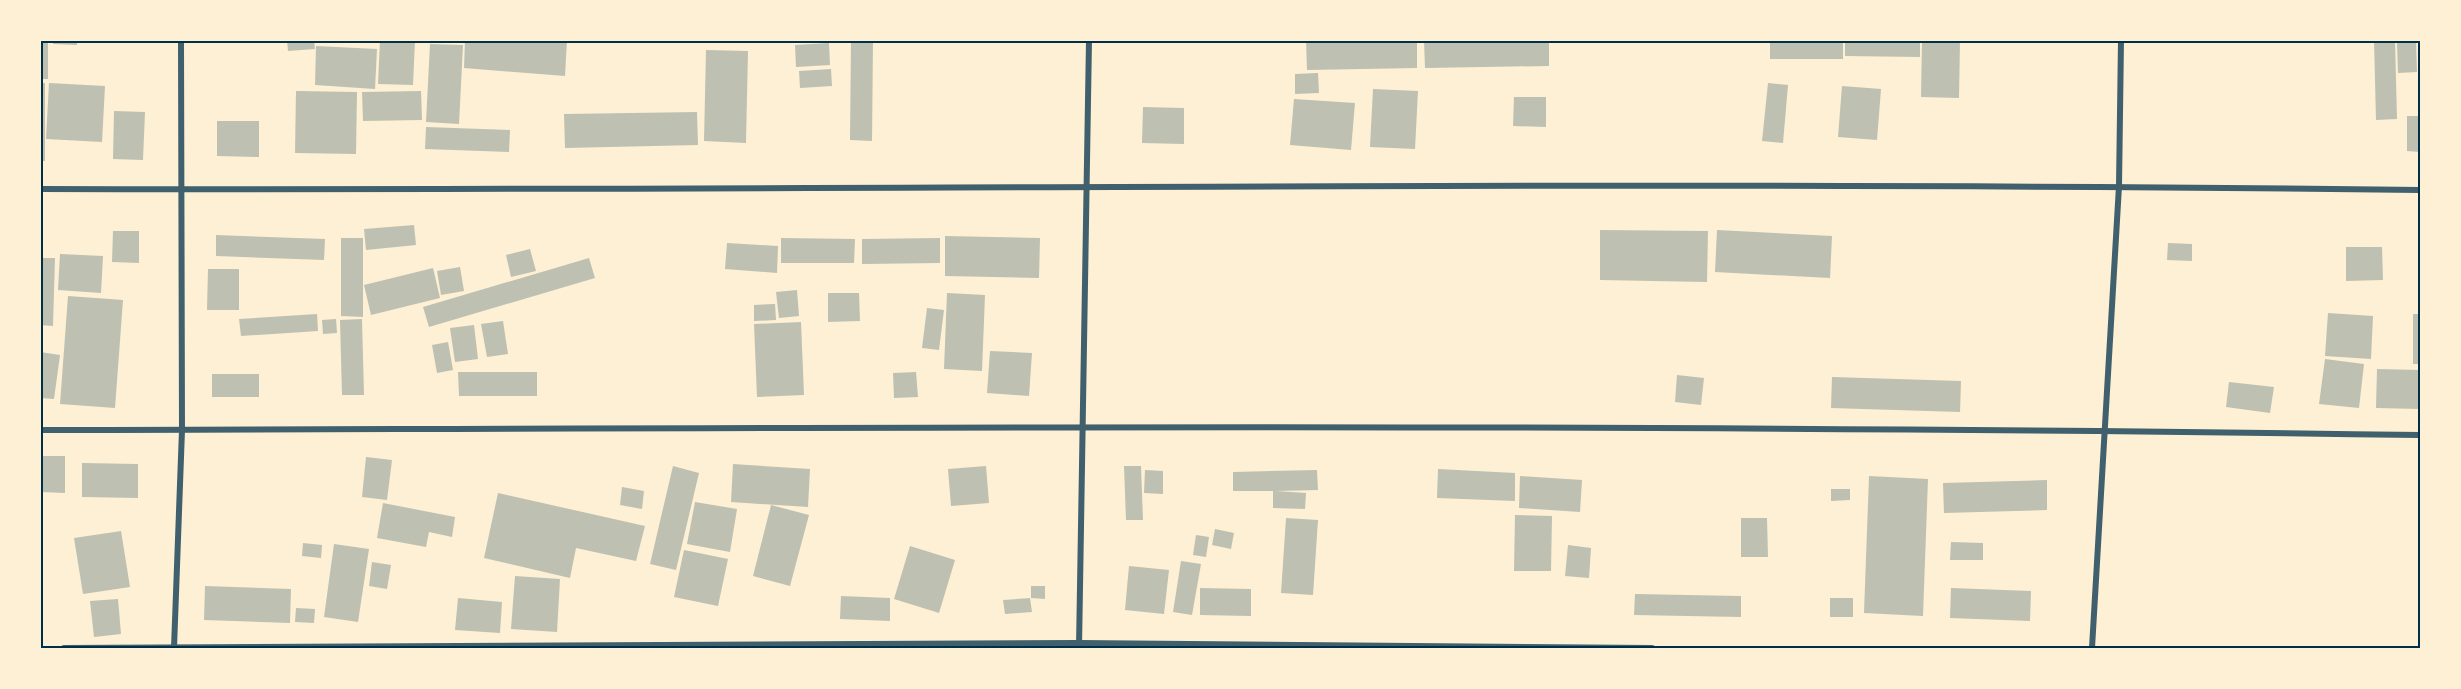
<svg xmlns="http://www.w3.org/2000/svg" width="2461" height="689" viewBox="0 0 2461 689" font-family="'Noto Serif',serif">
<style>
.building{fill:#bec0b2}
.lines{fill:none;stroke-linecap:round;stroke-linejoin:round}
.minor{stroke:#3f606c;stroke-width:6}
.neatline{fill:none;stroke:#003049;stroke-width:2}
</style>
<rect width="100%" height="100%" fill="#fdf0d5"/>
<!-- building -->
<g class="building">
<rect x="40" y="40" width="8" height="39"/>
<polygon points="53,40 77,40 77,45 53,44"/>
<polygon points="287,40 314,40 315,49 288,51"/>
<polygon points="380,40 415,40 413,85 378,84"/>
<polygon points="465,40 567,40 565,76 464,68"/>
<polygon points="851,40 873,40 872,141 850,140"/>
<polygon points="1306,40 1417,40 1417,68 1307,70"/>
<polygon points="1424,40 1549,40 1549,66 1425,68"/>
<rect x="1770" y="40" width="73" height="19"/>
<polygon points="1845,40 1920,40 1920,57 1845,56"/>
<polygon points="1922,40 1960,40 1959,98 1921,97"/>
<polygon points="2374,40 2395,40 2397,119 2376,120"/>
<polygon points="2416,41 2417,72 2398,73 2397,42"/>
<polygon points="829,43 830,65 796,67 795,45"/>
<polygon points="430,44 463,45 459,124 426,122"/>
<polygon points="316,46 377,49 375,89 315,85"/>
<polygon points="706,50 748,51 746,143 704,141"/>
<polygon points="831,69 832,86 800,88 799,71"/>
<polygon points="1318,73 1319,93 1295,94 1295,74"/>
<rect x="40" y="83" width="5" height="78"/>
<polygon points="49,83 105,86 102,142 46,139"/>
<polygon points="1768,83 1788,85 1783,143 1762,141"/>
<polygon points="1842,86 1881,89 1877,140 1838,137"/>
<polygon points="1373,89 1418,91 1415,149 1370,147"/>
<polygon points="296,91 357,92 356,154 295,153"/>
<polygon points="421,91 422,120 363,121 362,92"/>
<polygon points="1514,97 1546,97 1546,127 1513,126"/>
<polygon points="1294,99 1355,103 1351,150 1290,145"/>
<polygon points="1143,107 1184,108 1184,144 1142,143"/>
<polygon points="114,111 145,112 143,160 113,159"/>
<polygon points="697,112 698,145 565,148 564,114"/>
<polygon points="2407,116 2420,116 2420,152 2407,151"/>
<polygon points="217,121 259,121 259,157 217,156"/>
<polygon points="426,127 510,130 509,152 425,149"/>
<polygon points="414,225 416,245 366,250 364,229"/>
<polygon points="1600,230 1708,231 1707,282 1600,280"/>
<polygon points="1717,230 1832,236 1830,278 1715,272"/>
<polygon points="113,231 139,231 139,263 112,262"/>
<polygon points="216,235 325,239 324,260 216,256"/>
<polygon points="945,236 1040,238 1039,278 945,276"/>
<polygon points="341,238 363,238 363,317 341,316"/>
<polygon points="781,238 855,239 854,263 781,263"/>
<polygon points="940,238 940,263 862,264 862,239"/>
<polygon points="727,243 778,246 777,273 725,269"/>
<polygon points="2168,243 2192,244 2192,261 2167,260"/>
<polygon points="2346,247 2382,247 2383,280 2346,281"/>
<polygon points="530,249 536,271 511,277 506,255"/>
<polygon points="60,254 103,256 101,293 58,290"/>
<polygon points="40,258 55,258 53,326 40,325"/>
<polygon points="589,258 595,278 429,327 423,307"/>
<polygon points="460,267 464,291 441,295 437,271"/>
<polygon points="433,268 440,298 371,315 364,285"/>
<polygon points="208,269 239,269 239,310 207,310"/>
<polygon points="797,290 799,316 779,318 776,292"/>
<polygon points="828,293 859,293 860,321 828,322"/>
<polygon points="947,293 985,295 982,371 944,369"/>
<polygon points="68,296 123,300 115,408 60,404"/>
<polygon points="775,304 776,320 754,321 754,305"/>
<polygon points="927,308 944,310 939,350 922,348"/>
<polygon points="2328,313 2373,316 2371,359 2325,356"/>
<polygon points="317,314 318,331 241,336 239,319"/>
<rect x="2413" y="314" width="7" height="50"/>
<polygon points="336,319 337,333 323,334 322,320"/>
<polygon points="362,319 364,395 342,395 340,320"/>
<polygon points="503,321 508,354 487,357 481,324"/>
<polygon points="801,322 804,395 757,397 754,324"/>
<polygon points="474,325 478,359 455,362 450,328"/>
<polygon points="448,342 453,370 437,373 432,345"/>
<polygon points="990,351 1032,353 1029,396 987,393"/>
<polygon points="40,352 60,355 54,399 40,398"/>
<polygon points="2325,359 2364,364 2359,408 2319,404"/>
<polygon points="2377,369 2420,370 2420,409 2376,408"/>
<polygon points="458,372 537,372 537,396 459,396"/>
<polygon points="916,372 918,397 894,398 893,373"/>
<rect x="212" y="374" width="47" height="23"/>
<polygon points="1677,375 1704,378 1701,405 1675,402"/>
<polygon points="1832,377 1961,381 1960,412 1831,408"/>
<polygon points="2229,382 2274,387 2270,413 2226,407"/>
<polygon points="40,456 65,456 65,493 40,492"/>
<polygon points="366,457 392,460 387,500 362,497"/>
<polygon points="82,463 138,464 138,498 82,497"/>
<polygon points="733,464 810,469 808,507 731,502"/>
<polygon points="673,466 699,473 676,570 650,564"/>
<polygon points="986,466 989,503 951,506 948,469"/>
<polygon points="1124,466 1141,466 1143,520 1126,520"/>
<polygon points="1438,469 1515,473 1515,501 1437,498"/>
<polygon points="1145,470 1163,471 1163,494 1144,493"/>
<polygon points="1317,470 1318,490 1276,491 1306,493 1305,509 1273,508 1273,491 1233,491 1233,472"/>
<polygon points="1520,476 1582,480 1580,512 1519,508"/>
<polygon points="1869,476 1928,479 1923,616 1864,613"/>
<polygon points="2047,480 2047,510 1944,513 1943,483"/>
<polygon points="622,487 644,491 642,509 620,505"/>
<polygon points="1831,489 1850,489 1850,500 1831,501"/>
<polygon points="498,493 645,526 636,561 576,548 570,578 484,558"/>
<polygon points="695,502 737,509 730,552 687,544"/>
<polygon points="383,503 455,517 452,537 429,532 426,547 377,538"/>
<polygon points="771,505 809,515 790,586 753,576"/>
<polygon points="1515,515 1552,516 1551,571 1514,571"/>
<polygon points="1286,518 1318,520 1313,595 1281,593"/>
<polygon points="1741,518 1767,518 1768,557 1741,557"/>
<polygon points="1215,529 1234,533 1231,549 1212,545"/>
<polygon points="121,531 130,587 83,594 74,538"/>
<polygon points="1196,535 1209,537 1206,557 1193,555"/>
<polygon points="1951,542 1983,543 1983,560 1950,560"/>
<polygon points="303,543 322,545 321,558 302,556"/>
<polygon points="334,544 369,549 358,622 324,617"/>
<polygon points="1568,545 1591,548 1589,578 1565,576"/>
<polygon points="910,546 955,560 939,613 894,599"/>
<polygon points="684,550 728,559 718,606 674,597"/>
<polygon points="1181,561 1201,564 1192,615 1173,612"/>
<polygon points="372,562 391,565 387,589 369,586"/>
<polygon points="1129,566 1169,570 1164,614 1125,610"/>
<polygon points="515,576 560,579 557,632 511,629"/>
<polygon points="205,586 291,589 290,623 204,620"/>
<polygon points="1031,586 1045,586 1045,599 1031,598"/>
<polygon points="1200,588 1251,589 1251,616 1200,615"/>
<polygon points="1951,588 2031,591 2030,621 1950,618"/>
<polygon points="1635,594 1741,596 1741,617 1634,615"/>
<polygon points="841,596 890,598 890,621 840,619"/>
<polygon points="458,598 502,602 500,633 455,630"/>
<polygon points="1030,598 1032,612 1005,614 1003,600"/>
<rect x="1830" y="598" width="23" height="19"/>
<polygon points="118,599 121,634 94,637 90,601"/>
<polygon points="296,608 315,609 314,623 295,622"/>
</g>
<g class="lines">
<!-- minor -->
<g class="minor">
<path d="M 40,189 C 834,191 1627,180 2420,190"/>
<path d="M 40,430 C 834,428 1627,423 2420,435"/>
<polyline points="64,648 1079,643 1652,648"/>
<polyline points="174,648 182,430 181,40"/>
<polyline points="1079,648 1089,40"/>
<polyline points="2092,648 2119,186 2121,40"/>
</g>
</g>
<!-- border -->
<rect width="2461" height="689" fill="none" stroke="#fdf0d5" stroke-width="84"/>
<rect x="42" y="42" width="2377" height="605" class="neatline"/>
</svg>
